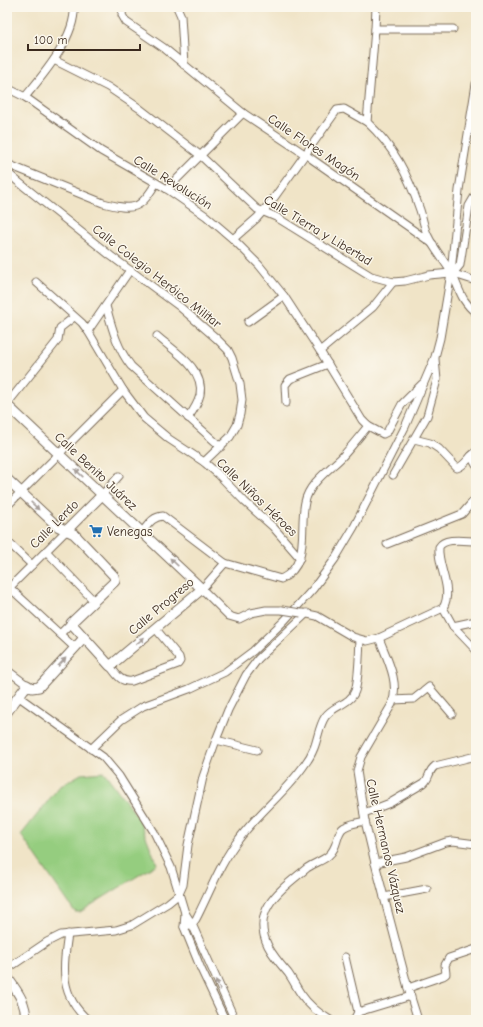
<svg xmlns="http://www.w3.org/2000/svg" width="483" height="1027" viewBox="0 0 483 1027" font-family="'Comic Neue',sans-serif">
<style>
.green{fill:#95cd7f;stroke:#687c4e}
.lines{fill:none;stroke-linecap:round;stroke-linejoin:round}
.minor-casing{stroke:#7a6b59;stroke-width:9}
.tertiary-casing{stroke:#7a6b59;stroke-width:11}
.minor{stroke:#fff;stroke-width:7}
.tertiary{stroke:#fff;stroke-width:9}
.minor-bridge-casing{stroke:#7a6b59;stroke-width:9;stroke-linecap:butt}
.minor-bridge{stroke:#fff;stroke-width:7}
.oneway{fill:#a79f9a}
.labels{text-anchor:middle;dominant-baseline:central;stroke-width:3;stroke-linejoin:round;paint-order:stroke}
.street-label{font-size:13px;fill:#3b2a1e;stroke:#fbf7ec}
.poi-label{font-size:13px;fill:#3b2a1e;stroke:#fbf7ec;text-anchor:start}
</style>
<rect width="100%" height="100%" fill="#fbf7ec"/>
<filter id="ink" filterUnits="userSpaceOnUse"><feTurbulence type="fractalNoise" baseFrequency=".025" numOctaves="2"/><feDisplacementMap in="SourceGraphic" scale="8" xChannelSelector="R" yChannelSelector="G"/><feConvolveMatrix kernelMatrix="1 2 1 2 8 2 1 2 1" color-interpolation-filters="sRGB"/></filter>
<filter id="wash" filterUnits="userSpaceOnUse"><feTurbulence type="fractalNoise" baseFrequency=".012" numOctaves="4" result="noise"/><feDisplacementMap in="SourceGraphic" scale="16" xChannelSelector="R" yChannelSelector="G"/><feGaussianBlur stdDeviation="0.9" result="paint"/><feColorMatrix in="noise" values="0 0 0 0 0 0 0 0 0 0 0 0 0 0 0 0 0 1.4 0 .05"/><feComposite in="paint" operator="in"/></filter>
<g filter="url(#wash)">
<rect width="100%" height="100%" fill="#f0e4c7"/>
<!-- green -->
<polygon class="green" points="104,772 139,819 157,864 80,912 75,912 21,835 59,787 81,774"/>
</g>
<g filter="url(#ink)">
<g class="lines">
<!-- minor casing -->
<g class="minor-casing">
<g id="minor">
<polyline points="123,7 122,15 126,22 164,48 243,113 306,155 433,244"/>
<polyline points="177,7 181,16 184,65"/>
<path d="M 376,7 L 375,29 L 367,122 C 394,147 408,175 420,210 C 423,219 424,228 428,236 C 434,249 444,260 451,272 C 460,289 460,300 476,313"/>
<polyline points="375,29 453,29"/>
<polyline points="54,60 108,87 139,108 201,156 257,209 276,217 371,276 393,282 405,281 429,275 451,273 455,271 460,265 469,206 476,194"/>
<polyline points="7,88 25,97 101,151 167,189 206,216 233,239 259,265 284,296 320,351 362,420 368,426 383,434 387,432 402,404 422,384"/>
<path d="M 25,97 C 43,75 76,37 74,7"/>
<path d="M 7,164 L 103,203 C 134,211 140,210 156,183"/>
<polyline points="7,172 16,180 111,256 180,307 216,338 228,350 232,358 240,384 242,400 240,414 237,425 230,437 204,462"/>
<polyline points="167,189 243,113"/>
<polyline points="233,239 257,218 271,202 337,110 344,109 367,122"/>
<polyline points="451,273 476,281"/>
<polyline points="36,282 82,323 88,331 123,390 144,418 169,439 204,462 218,474 245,502 273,527 300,558"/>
<path d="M 106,306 C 112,328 117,348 131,366 L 221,447"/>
<polyline points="248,322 284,296"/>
<polyline points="88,331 130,270"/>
<path d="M 157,336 C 174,351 205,369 200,395 C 198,403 193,411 188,418"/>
<polyline points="320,351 373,307 393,282"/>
<polyline points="286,403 285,385 290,379 328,364"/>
<polyline points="7,404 58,340 60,328 74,317"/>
<path d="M 414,439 L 430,443 L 439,449 L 457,468 C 465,466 469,456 476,452"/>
<polyline points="471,456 476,465"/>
<polyline points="393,475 427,416 437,380 435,359"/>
<polyline points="102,495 119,476"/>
<polyline points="7,506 123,390"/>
<path d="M 142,532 C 149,524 152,517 163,516 L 225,563 L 281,579 C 311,565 299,528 305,502 C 309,483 329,470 342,457 C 351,447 359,437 368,426"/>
<polyline points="7,541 32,565"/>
<polyline points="387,544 462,514 476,498"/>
<polyline points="46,551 94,601"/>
<polyline points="225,563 202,589 229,616 239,619 251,613 266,610 282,610"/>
<polyline points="10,588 75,648"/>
<polyline points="7,590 66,531"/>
<path d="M 443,608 C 454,589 437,567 439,547 C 445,537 465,541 476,541"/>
<polyline points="443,608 453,626 476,650"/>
<polyline points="303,613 317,616 353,637 367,641 379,638 443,608"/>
<polyline points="453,626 476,621"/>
<polyline points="60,634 71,623"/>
<path d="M 379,638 C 387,659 400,682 392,704 L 361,757 L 357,771 L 365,821 L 375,863 L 408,988 L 418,1020"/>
<path d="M 110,666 C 116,674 121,683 132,681 L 178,664 L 180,661 L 179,657 L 155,628"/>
<polyline points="7,670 27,685"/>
<polyline points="19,697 103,757 119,776 154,832 171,867 185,913 192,924 235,1020"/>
<polyline points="393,700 414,699 429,687 452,714"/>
<polyline points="216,740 257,750"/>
<polyline points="91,749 121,720 143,706 189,689 225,672 253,651 285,620 313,589 335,559 354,527 405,427 435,357 440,338 451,273 459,190 476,84"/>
<path d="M 364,813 L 390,803 L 424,783 C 430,778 428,771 435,766 L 476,756"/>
<polyline points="375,863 406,857 446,842 453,841 476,844"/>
<polyline points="384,897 427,889"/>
<polyline points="185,913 184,927 201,969 225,1020"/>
<path d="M 184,927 L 192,924 L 196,919 C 210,892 220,863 239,839 C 259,812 287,791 305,764 C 309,759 312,753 314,748 C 318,738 319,726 325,717 C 333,705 350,705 355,691 C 359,679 359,654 360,640"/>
<path d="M 68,934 C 63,968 59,995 88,1020"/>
<polyline points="345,957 358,1012"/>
<polyline points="7,969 47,942 61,935 116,930 132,925 168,903 179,894 183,885 188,845 203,777 216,740 228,710 246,675 258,659 307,613"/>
<polyline points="408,988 443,976 446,974 445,965 449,958 476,949"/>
<path d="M 330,1020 C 318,1013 309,1006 301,994 C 296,987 293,980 288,973 C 281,965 273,956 268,946 C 250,909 282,889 307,868 C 314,863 322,861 328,856 C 338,848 336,836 342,829 C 347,824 358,823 365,821"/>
<polyline points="354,1020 358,1012 411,996"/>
</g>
</g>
<!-- tertiary casing -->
<g class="tertiary-casing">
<g id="tertiary">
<polyline points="7,405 202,589 110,666 71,623 113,583 115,581 114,576 78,538 74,534 57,526 7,479"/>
<polyline points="66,531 102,495"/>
<polyline points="7,712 27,685 32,688 39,687 84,638"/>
<path d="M 7,977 C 17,991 26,1002 26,1020"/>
</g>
</g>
<!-- minor -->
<use href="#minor" class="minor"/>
<!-- tertiary -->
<use href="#tertiary" class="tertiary"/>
<!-- minor-bridge casing -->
<g class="minor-bridge-casing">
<polyline id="minor-bridge" points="282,610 301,613"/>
</g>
<!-- minor-bridge -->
<use href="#minor-bridge" class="minor-bridge"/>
</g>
<!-- one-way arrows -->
<defs><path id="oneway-solid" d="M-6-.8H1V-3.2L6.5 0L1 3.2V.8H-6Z"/></defs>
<g class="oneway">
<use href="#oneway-solid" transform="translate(79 473) rotate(-136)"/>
<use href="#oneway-solid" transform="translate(35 506) rotate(44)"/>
<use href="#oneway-solid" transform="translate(174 562) rotate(-136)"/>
<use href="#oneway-solid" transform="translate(140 641) rotate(-40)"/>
<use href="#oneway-solid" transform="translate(62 662) rotate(-47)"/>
<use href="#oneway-solid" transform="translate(218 985) rotate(-114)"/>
</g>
</g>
<!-- icons -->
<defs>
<g id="supermarket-bare" transform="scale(1.08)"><path d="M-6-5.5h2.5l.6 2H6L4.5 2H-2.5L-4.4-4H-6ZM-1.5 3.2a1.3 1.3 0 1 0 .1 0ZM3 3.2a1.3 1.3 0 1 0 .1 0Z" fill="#1f6fb2" stroke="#fbf7ec" stroke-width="2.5" paint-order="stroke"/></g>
</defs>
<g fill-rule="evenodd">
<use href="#supermarket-bare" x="96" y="531"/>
</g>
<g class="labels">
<!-- street labels -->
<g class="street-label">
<text transform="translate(314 147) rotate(34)">Calle Flores Magón</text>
<text transform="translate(173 182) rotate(32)">Calle Revolución</text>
<text transform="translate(318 230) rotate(31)">Calle Tierra y Libertad</text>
<text transform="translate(157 276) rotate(38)">Calle Colegio Heróico Militar</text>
<text transform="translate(96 471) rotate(43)">Calle Benito Juárez</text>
<text transform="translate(257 497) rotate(44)">Calle Niños Héroes</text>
<text transform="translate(54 524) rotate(-45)">Calle Lerdo</text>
<text transform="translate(161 606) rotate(-40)">Calle Progreso</text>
<text transform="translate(386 846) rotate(77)">Calle Hermanos Vázquez</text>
</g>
<!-- poi labels -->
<g class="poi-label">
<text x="107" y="531">Venegas</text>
</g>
</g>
<!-- margin -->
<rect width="483" height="1027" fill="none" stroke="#fbf7ec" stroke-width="24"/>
<!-- scale -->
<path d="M28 44v6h112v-6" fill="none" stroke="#3b2a1e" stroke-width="2"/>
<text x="34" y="44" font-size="12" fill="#3b2a1e" stroke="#fbf7ec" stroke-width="3" paint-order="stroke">100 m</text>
</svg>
